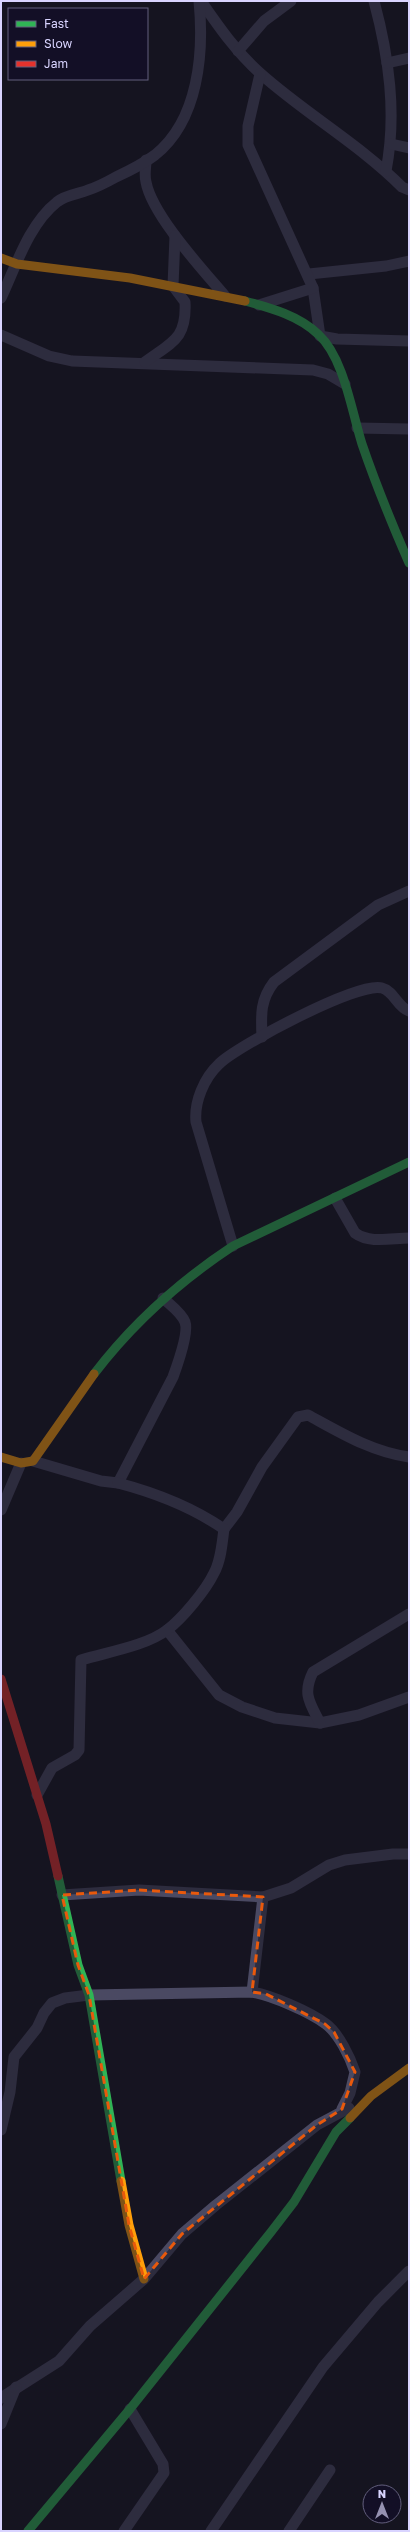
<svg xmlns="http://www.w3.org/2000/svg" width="410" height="2532" viewBox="0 0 410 2532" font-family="'Golos Text',sans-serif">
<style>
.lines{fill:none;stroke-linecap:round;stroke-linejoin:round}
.street{stroke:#4a4962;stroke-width:11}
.fast{stroke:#30b455;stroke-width:9}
.slow{stroke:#ff9f0a;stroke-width:9}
.jam{stroke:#e5322d;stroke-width:9}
.marked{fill:none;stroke:#e8590c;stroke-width:3;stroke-dasharray:8 5;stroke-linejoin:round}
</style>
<rect width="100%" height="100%" fill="#161421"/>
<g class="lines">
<!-- street -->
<g class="street">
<path d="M 201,1 C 219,27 237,53 261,74 C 306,114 359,144 402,187 L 409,190"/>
<path d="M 374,1 C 389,57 397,114 386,171"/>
<polyline points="238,51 264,21 291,1"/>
<polyline points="387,63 409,58"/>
<polyline points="391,144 409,148"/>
<path d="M 146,160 C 146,167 144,175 146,182 C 152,215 203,270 225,296"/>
<polyline points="309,274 386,266 409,261"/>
<polyline points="313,288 320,336 337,339 409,341"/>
<path d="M 1,298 C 16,266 29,224 57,202 C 65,195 79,194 88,190 C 98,187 107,182 116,177 C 129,171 143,164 155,155 C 199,120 204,52 199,1"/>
<polyline points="259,305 313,288 248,145 248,126 260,74"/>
<polyline points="1,335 49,356 72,361 313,370 328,374 345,384"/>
<path d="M 145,362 C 172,342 187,339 185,302 L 173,286 L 175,236"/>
<polyline points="357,428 409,429"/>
<path d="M 262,1037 C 261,1015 260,1000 274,982 L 378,905 L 409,891"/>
<path d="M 335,1198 L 355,1233 C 370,1244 392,1238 409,1238"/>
<path d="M 233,1246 L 196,1122 C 194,1102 204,1078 219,1064 C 237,1046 359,981 382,988 C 394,991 397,1007 409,1011"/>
<path d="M 33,1461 L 101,1481 L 118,1483 L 173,1377 C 177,1366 189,1332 185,1322 C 181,1312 170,1305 163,1298"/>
<polyline points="1,1510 21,1463"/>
<path d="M 224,1529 L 237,1512 L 262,1467 L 298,1417 L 308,1415 C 341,1433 372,1452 409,1457"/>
<polyline points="167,1630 219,1695 242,1707 275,1718 320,1723 359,1715 409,1697"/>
<path d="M 320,1723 C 310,1703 302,1694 313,1672 L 409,1614"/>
<path d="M 37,1795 L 52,1768 L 75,1755 L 79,1750 L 81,1660 C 107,1652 146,1646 167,1630 C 182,1619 206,1590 214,1573 C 221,1561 222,1543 224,1529 C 192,1507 156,1493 118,1483"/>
<polyline points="62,1895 139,1890 263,1897 291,1888 329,1865 345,1860 393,1854 409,1854"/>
<polyline points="252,1992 263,1897"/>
<path d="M 1,2130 L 10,2092 L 14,2057 L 37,2028 L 44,2013 L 52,2003 L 65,1998 L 89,1995 L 252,1992 C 271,1995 310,2012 326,2024 C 339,2034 350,2057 355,2072 L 350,2093 L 342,2109"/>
<polyline points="1,2398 59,2361 90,2326 144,2279 182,2234 216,2205 317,2125 349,2108"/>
<polyline points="1,2424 16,2387"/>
<polyline points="124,2531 164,2473 163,2464 130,2409"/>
<polyline points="211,2531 323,2367 378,2302 409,2271"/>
<polyline points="289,2531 330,2470"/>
</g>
<!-- fast -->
<g class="fast">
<path d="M 245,301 C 271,308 300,316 319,335 C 344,358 352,413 362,444 C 376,485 392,524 409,563"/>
<path d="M 94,1374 C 133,1323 180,1281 233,1246 L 409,1162"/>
<polyline points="58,1876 78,1965 89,1995 121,2181"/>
<polyline points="28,2531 130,2409 271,2232 294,2202 336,2132 350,2118"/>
</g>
<!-- slow -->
<g class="slow">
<polyline points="1,258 17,264 130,278 245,301"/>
<polyline points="1,1457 21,1463 33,1461 94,1374"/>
<polyline points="350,2118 371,2096 409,2068"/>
<polyline points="121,2181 129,2225 144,2279"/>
</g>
<!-- jam -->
<polyline class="jam" points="1,1679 46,1824 58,1876"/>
</g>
<!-- marked area -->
<path d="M0 0H410V2532H0ZM 139,1890 L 263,1897 L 252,1992 L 266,1994 L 325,2024 L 334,2032 L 355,2072 L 342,2109 L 317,2125 L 182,2234 L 144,2279 L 129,2225 L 89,1995 L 78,1965 L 62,1895 Z" fill="#161421" fill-opacity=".55" fill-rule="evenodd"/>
<path class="marked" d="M 139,1890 L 263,1897 L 252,1992 L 266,1994 L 325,2024 L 334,2032 L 355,2072 L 342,2109 L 317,2125 L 182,2234 L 144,2279 L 129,2225 L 89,1995 L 78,1965 L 62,1895 Z"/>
<!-- border -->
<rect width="410" height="2532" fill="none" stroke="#d9d4ff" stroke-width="4"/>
<!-- legend -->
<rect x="8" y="8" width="140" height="72" fill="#130f26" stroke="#625e7d"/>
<rect x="16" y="21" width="20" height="6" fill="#30b455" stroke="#625e7d"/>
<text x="44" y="28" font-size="12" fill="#d9d4ff">Fast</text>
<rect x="16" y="41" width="20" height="6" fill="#ff9f0a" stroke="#625e7d"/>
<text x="44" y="48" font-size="12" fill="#d9d4ff">Slow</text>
<rect x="16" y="61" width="20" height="6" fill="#e5322d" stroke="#625e7d"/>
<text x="44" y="68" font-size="12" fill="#d9d4ff">Jam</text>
<!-- north arrow -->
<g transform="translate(382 2504)"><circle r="19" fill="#130f26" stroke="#625e7d"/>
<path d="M0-3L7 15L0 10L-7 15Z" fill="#9591b1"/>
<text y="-6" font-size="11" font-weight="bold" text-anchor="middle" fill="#d9d4ff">N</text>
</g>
</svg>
